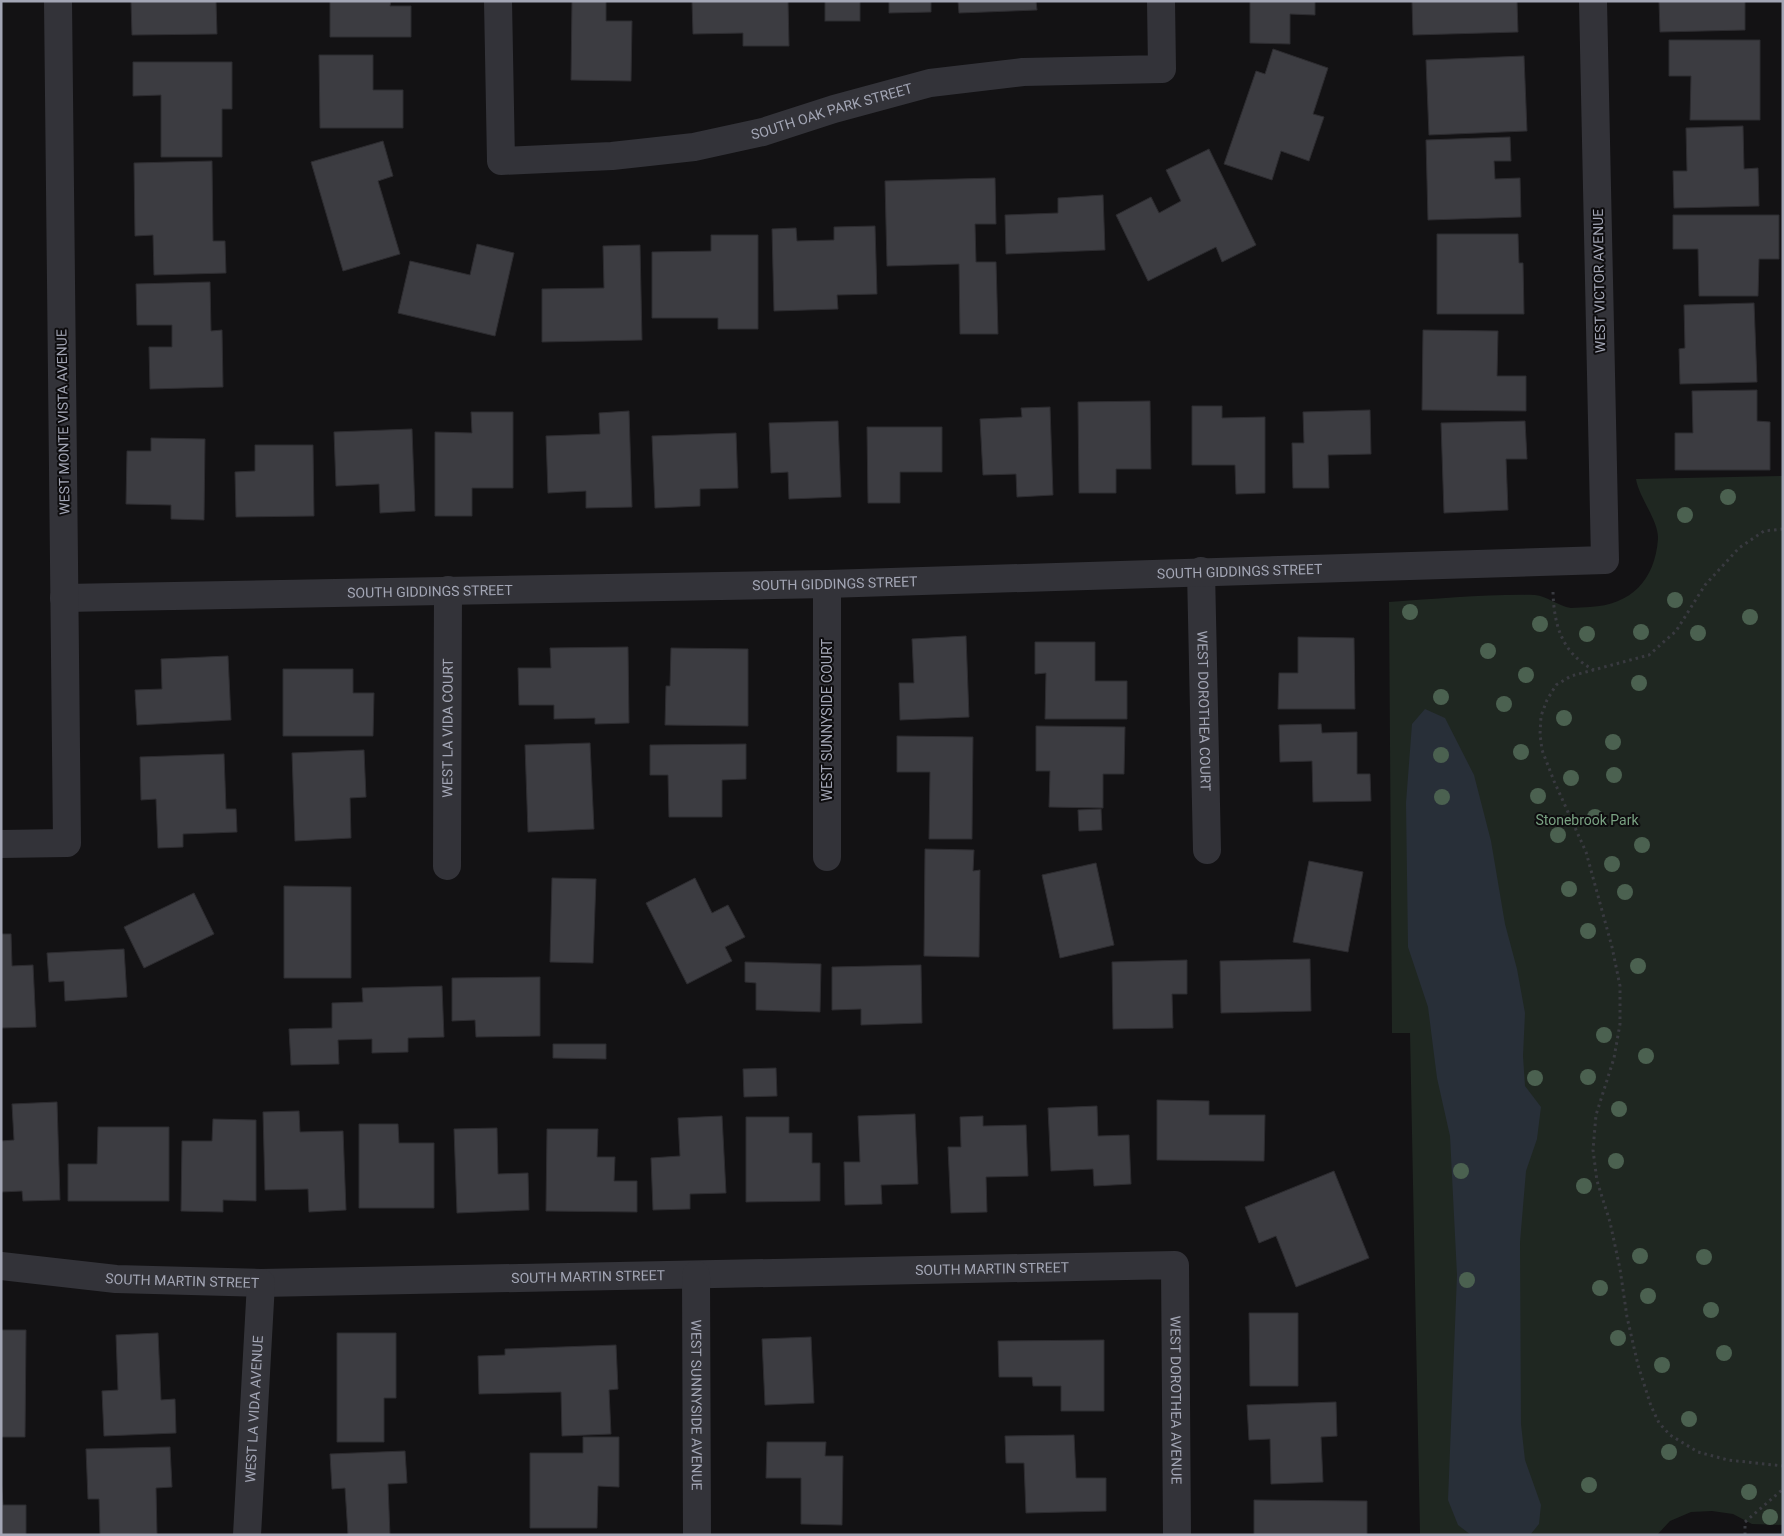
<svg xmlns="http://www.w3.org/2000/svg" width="1784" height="1536" viewBox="0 0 1784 1536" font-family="Roboto,sans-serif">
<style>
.green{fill:#1f2721}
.water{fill:#282f38}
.building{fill:#3c3c41;stroke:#2d2c30}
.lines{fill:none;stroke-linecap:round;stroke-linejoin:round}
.path{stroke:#393a40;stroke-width:3;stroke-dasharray:2.5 4;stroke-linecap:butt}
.minor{stroke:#333339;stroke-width:28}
.tree{fill:#4b6150}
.labels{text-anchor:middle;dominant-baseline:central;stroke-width:4;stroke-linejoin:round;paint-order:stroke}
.street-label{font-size:14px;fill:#a3a6b5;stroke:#0e0d0f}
.park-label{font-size:14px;fill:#79a182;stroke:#0e0d0f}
</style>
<rect width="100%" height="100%" fill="#131214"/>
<!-- green -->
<path class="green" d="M 1783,476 L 1783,1525 L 1752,1524 L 1733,1514 L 1712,1511 L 1691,1512 L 1670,1521 L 1657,1535 L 1420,1535 L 1410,1033 L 1392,1033 L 1389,602 C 1438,599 1486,594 1535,595 C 1547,596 1558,606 1571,608 C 1577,608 1584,607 1590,607 C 1631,605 1655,580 1658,539 C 1659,521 1639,498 1636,479 Z"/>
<!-- water -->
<polygon class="water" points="1425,709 1445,718 1474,775 1491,841 1505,924 1517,969 1525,1013 1523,1056 1525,1086 1541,1107 1537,1139 1526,1171 1520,1242 1521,1424 1525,1460 1541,1505 1539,1524 1530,1535 1471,1535 1458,1525 1448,1500 1457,1275 1450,1136 1437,1078 1428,1007 1408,947 1406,803 1412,724"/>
<!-- building -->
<g class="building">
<polygon points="131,1 216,1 217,34 132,35"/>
<polygon points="330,1 391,1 390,6 411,6 411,37 330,37"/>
<polygon points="572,1 606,1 606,21 632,21 631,81 571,80"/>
<polygon points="692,1 788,1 789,46 743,46 743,33 693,34"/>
<rect x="825" y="1" width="35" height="20"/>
<polygon points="889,1 931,1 931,12 889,13"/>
<polygon points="958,1 1036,1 1037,10 959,13"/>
<polygon points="1250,1 1315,1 1315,15 1290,14 1290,44 1250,43"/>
<polygon points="1412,1 1517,1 1518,32 1413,35"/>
<polygon points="1659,1 1745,1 1745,30 1660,32"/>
<polygon points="1669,40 1760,40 1760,120 1690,120 1691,76 1669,76"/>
<polygon points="1273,49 1328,68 1313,114 1324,117 1309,161 1281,151 1272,180 1224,164 1256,71 1265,74"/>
<polygon points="319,55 373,55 373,90 403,90 403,128 320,128"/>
<polygon points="1524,56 1527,131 1429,135 1426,60"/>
<polygon points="133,62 232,62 232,109 222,109 222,157 161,157 161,95 133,96"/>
<polygon points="1743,126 1744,169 1758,168 1759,206 1674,208 1673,171 1687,171 1686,128"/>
<polygon points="1510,137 1511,161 1494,161 1495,179 1520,178 1521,217 1428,220 1426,140"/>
<polygon points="383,141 393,176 378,181 400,254 343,271 311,162"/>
<polygon points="1209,149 1256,245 1222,262 1216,247 1148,281 1116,215 1151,197 1159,213 1181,201 1166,170"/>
<polygon points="212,161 213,241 225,241 226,273 154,275 153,235 135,236 134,163"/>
<polygon points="995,178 996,224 975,224 976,262 996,262 998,334 960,334 959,264 887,266 885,181"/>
<polygon points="1103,195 1105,250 1006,254 1005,215 1058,213 1058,198"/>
<polygon points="1673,215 1779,215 1779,259 1759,259 1758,296 1699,296 1698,249 1673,249"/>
<polygon points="875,226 877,294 837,295 838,309 774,311 772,229 796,228 797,241 834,240 834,227"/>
<polygon points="1437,234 1518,234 1519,263 1523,263 1524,314 1437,314"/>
<polygon points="711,235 758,235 758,329 718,329 718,318 652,318 652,252 711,251"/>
<polygon points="477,244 514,253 495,336 398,313 410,261 470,275"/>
<polygon points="640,245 642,340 542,342 542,289 604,288 603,246"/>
<polygon points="210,282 211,331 222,330 223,387 150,389 149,347 172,347 172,325 137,325 136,284"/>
<polygon points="1754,303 1757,382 1680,384 1679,349 1685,348 1684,305"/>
<polygon points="1423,330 1498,331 1497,376 1526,376 1526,411 1422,410"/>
<polygon points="1757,390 1757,421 1770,422 1770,470 1675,470 1675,433 1693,433 1692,391"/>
<polygon points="1150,401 1151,469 1116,469 1116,493 1079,493 1078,402"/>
<polygon points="1192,406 1222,406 1222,418 1265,417 1265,493 1236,494 1235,465 1192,465"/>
<polygon points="1050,407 1053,495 1017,497 1016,474 983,475 980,419 1022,417 1021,408"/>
<polygon points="1370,410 1371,454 1328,455 1329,488 1293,488 1292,443 1304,443 1303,412"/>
<polygon points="629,411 632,507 586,508 586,491 548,493 546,436 600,434 599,413"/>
<polygon points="471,412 513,412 513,488 472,488 472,516 435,516 435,432 472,433"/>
<polygon points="838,421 841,497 789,499 788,472 771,473 769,423"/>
<polygon points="1525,421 1527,459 1506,459 1508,510 1444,513 1441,423"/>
<polygon points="867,427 942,427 942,472 900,472 900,503 868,503"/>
<polygon points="412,429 415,511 380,513 379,484 336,486 334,432"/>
<polygon points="736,433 738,488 700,489 700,506 655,508 652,436"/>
<polygon points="151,438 205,439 204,520 171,519 171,505 126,504 127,451 151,451"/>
<polygon points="255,445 313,445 314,516 236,517 235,472 255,471"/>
<polygon points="966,636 969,717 900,720 899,683 914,683 912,639"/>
<polygon points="1298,637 1354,638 1355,709 1278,709 1279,673 1298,673"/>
<polygon points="1035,642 1095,642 1095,681 1127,681 1127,719 1045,719 1046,673 1035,674"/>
<polygon points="628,647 629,723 595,724 595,718 554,719 554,705 519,705 518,668 551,668 550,648"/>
<polygon points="671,648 748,649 748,726 665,725 666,686 670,686"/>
<polygon points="228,656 231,720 137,725 135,690 162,689 161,659"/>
<polygon points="283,669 353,669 353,693 374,693 373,736 283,736"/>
<polygon points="1321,724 1322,733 1357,732 1357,774 1370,774 1371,801 1313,802 1312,761 1280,762 1279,725"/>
<polygon points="1036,726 1125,727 1124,774 1103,774 1103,808 1049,807 1050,771 1036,771"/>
<polygon points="897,736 973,737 972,839 929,839 930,772 897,772"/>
<polygon points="590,743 594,829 528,832 525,745"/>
<polygon points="746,744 746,779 722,780 722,817 669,817 668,775 650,775 650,745"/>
<polygon points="364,750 366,797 350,798 351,838 295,841 292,753"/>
<polygon points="224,754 226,809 236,809 237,832 183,834 183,847 158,848 156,799 141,800 140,757"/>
<polygon points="1101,809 1102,830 1079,831 1078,810"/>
<polygon points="925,849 974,850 973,871 980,870 979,957 924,956"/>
<polygon points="1309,861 1363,872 1348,952 1293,942"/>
<polygon points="1096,863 1114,945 1060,958 1042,875"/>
<polygon points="552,878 596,879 593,963 550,962"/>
<polygon points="695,878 712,913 728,905 745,937 725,947 732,961 687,984 646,903"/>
<polygon points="284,886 351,887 351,978 284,978"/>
<polygon points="194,893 214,934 144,968 124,927"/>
<polygon points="1,934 11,934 12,966 33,965 36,1027 1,1028"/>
<polygon points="124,949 127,997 65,1001 64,981 49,982 47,953"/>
<polygon points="1310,959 1311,1011 1221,1013 1220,961"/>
<polygon points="1187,960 1187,994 1172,994 1173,1028 1113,1029 1112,962"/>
<polygon points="745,962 821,964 820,1012 756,1010 756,983 745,982"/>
<polygon points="921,965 922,1023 861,1025 861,1009 832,1010 832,967"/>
<polygon points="540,977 540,1036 476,1037 475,1020 452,1021 452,978"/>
<polygon points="442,986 444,1037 408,1038 408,1052 372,1053 372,1039 338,1040 339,1064 291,1065 289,1029 332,1028 332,1003 363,1002 362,988"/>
<polygon points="553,1044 606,1044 606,1059 553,1058"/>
<polygon points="776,1068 777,1096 744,1097 743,1069"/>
<polygon points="1157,1100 1209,1101 1209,1115 1265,1115 1264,1161 1157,1160"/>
<polygon points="57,1102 60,1200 23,1201 22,1191 1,1192 1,1141 14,1140 12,1104"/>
<polygon points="1097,1106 1098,1136 1129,1135 1131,1184 1094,1186 1093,1169 1051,1171 1048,1108"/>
<polygon points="299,1111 300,1132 343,1131 346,1210 309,1212 308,1189 265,1190 263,1112"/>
<polygon points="915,1114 918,1184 881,1185 882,1204 845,1205 844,1162 860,1162 858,1116"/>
<polygon points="722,1116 726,1193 690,1194 690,1209 653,1210 651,1158 680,1156 678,1118"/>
<polygon points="983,1116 983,1126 1026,1125 1028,1176 986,1177 987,1212 951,1213 948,1147 961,1147 960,1117"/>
<polygon points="746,1117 789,1117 789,1133 812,1133 812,1163 820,1163 820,1201 746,1202"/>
<polygon points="213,1119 256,1120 256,1201 223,1200 223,1212 181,1211 182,1141 212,1141"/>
<polygon points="359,1124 398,1124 399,1143 434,1143 434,1208 359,1208"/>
<polygon points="98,1127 169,1127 169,1201 68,1201 68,1164 97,1164"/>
<polygon points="497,1128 498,1174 528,1173 529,1210 457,1213 454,1129"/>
<polygon points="547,1129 598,1129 597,1157 615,1157 614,1181 637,1181 637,1212 546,1211"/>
<polygon points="1334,1171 1369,1258 1296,1287 1276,1236 1259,1243 1245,1207"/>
<polygon points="1249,1313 1298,1313 1298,1386 1250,1386"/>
<polygon points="1,1330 26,1330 25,1437 1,1437"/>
<polygon points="158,1333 161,1400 175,1399 176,1433 104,1436 102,1391 118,1390 116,1335"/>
<polygon points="337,1333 396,1333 396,1398 384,1398 384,1442 337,1442"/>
<polygon points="811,1337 814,1403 765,1405 762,1339"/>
<polygon points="1104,1340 1104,1411 1061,1411 1061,1386 1033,1386 1032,1377 999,1377 998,1341"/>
<polygon points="616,1345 618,1389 609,1390 611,1434 562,1436 561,1392 479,1394 478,1356 505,1355 505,1349"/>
<polygon points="1336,1402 1337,1436 1321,1437 1323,1482 1271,1484 1270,1439 1249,1440 1247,1405"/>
<polygon points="1074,1435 1076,1478 1106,1478 1106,1511 1026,1513 1024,1463 1006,1463 1005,1436"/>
<polygon points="583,1437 619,1437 619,1487 598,1486 597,1528 530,1528 530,1453 583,1453"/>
<polygon points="767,1442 826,1442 825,1456 843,1456 842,1525 801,1524 801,1478 766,1478"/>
<polygon points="170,1447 172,1487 156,1488 157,1534 100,1535 99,1499 88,1499 86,1449"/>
<polygon points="405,1451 407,1483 388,1484 390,1535 348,1535 345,1488 332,1489 330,1454"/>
<polygon points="1,1478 3,1505 26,1505 26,1535 1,1535"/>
<polygon points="1254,1500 1367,1501 1367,1535 1254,1535"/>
</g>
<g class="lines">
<!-- path -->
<g class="path">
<polyline points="1783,529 1764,531 1739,548 1705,585 1676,631 1649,655 1571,676 1556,685 1547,700 1541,716 1540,734 1542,750 1554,781 1586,852 1612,947 1620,986 1620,1024 1614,1058 1596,1115 1593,1150 1597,1181 1610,1222 1620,1269 1627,1317 1638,1365 1651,1406 1659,1423 1670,1435 1698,1452 1728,1460 1783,1466"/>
<path d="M 1553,592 C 1554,627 1563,654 1594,670"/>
<polyline points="1745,1535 1745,1522 1783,1489"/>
</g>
<!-- minor -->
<g class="minor">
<path id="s1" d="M 498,1 L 501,161 L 612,156 L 694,147 L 763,132 L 834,109 L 930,83 L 1023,72 L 1162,69 L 1161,1"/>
<path id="s2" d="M 1201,571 L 1207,850"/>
<path id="s3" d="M 64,598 L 827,584 L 1605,560 L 1593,1"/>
<polyline points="1,844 67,843 58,1"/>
<polyline points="827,857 827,584"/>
<path id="s4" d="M 447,866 L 448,590"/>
<path id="s5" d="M 1,1266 L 116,1279 L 261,1283 L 1175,1265 L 1177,1535"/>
<path id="s6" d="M 696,1275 L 697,1535"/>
<path id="s7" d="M 247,1535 L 261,1283"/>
</g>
</g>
<!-- trees -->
<g class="tree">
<circle cx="1728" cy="497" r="8"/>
<circle cx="1685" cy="515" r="8"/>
<circle cx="1675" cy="600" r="8"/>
<circle cx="1410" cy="612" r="8"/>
<circle cx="1750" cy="617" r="8"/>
<circle cx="1540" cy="624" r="8"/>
<circle cx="1641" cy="632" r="8"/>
<circle cx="1698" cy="633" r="8"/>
<circle cx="1587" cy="634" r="8"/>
<circle cx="1488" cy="651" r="8"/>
<circle cx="1526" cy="675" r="8"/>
<circle cx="1639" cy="683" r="8"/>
<circle cx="1441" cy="697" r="8"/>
<circle cx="1504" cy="704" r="8"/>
<circle cx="1564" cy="718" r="8"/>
<circle cx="1613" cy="742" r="8"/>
<circle cx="1521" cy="752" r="8"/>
<circle cx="1441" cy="755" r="8"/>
<circle cx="1614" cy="775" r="8"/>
<circle cx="1571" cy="778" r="8"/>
<circle cx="1538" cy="796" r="8"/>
<circle cx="1442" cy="797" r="8"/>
<circle cx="1595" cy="817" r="8"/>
<circle cx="1558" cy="835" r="8"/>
<circle cx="1642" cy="845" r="8"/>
<circle cx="1612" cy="864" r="8"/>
<circle cx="1569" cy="889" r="8"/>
<circle cx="1625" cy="892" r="8"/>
<circle cx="1588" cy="931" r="8"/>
<circle cx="1638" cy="966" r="8"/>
<circle cx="1604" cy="1035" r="8"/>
<circle cx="1646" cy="1056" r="8"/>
<circle cx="1588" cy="1077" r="8"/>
<circle cx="1535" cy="1078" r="8"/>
<circle cx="1619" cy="1109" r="8"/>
<circle cx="1616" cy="1161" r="8"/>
<circle cx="1461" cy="1171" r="8"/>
<circle cx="1584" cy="1186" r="8"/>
<circle cx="1640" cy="1256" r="8"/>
<circle cx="1704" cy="1257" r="8"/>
<circle cx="1467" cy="1280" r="8"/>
<circle cx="1600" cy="1288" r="8"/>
<circle cx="1648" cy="1296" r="8"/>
<circle cx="1711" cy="1310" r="8"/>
<circle cx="1618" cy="1338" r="8"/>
<circle cx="1724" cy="1353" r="8"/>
<circle cx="1662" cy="1365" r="8"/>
<circle cx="1689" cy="1419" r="8"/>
<circle cx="1669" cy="1452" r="8"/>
<circle cx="1589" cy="1485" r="8"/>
<circle cx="1749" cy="1492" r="8"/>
<circle cx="1770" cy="1517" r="8"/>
</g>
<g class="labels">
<!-- street labels -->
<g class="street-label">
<text stroke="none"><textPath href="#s1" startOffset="496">SOUTH OAK PARK STREET</textPath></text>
<text transform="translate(1599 281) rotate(-91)">WEST VICTOR AVENUE</text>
<text transform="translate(63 422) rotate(-91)">WEST MONTE VISTA AVENUE</text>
<text stroke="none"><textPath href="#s3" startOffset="1176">SOUTH GIDDINGS STREET</textPath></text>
<text stroke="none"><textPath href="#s3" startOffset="771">SOUTH GIDDINGS STREET</textPath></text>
<text stroke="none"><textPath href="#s3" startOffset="366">SOUTH GIDDINGS STREET</textPath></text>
<text stroke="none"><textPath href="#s2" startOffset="140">WEST DOROTHEA COURT</textPath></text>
<text transform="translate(827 720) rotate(-90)">WEST SUNNYSIDE COURT</text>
<text stroke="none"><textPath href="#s4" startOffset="138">WEST LA VIDA COURT</textPath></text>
<text stroke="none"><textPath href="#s5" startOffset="992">SOUTH MARTIN STREET</textPath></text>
<text stroke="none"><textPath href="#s5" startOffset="588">SOUTH MARTIN STREET</textPath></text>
<text stroke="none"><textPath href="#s5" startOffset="182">SOUTH MARTIN STREET</textPath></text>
<text stroke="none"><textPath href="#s5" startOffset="1310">WEST DOROTHEA AVENUE</textPath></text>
<text stroke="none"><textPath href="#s6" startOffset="130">WEST SUNNYSIDE AVENUE</textPath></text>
<text stroke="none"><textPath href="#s7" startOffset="126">WEST LA VIDA AVENUE</textPath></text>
</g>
<!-- park labels -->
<g class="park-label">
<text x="1587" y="820">Stonebrook Park</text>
</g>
</g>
<!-- border -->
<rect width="1784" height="1536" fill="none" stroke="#a3a6b5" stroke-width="5"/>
</svg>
